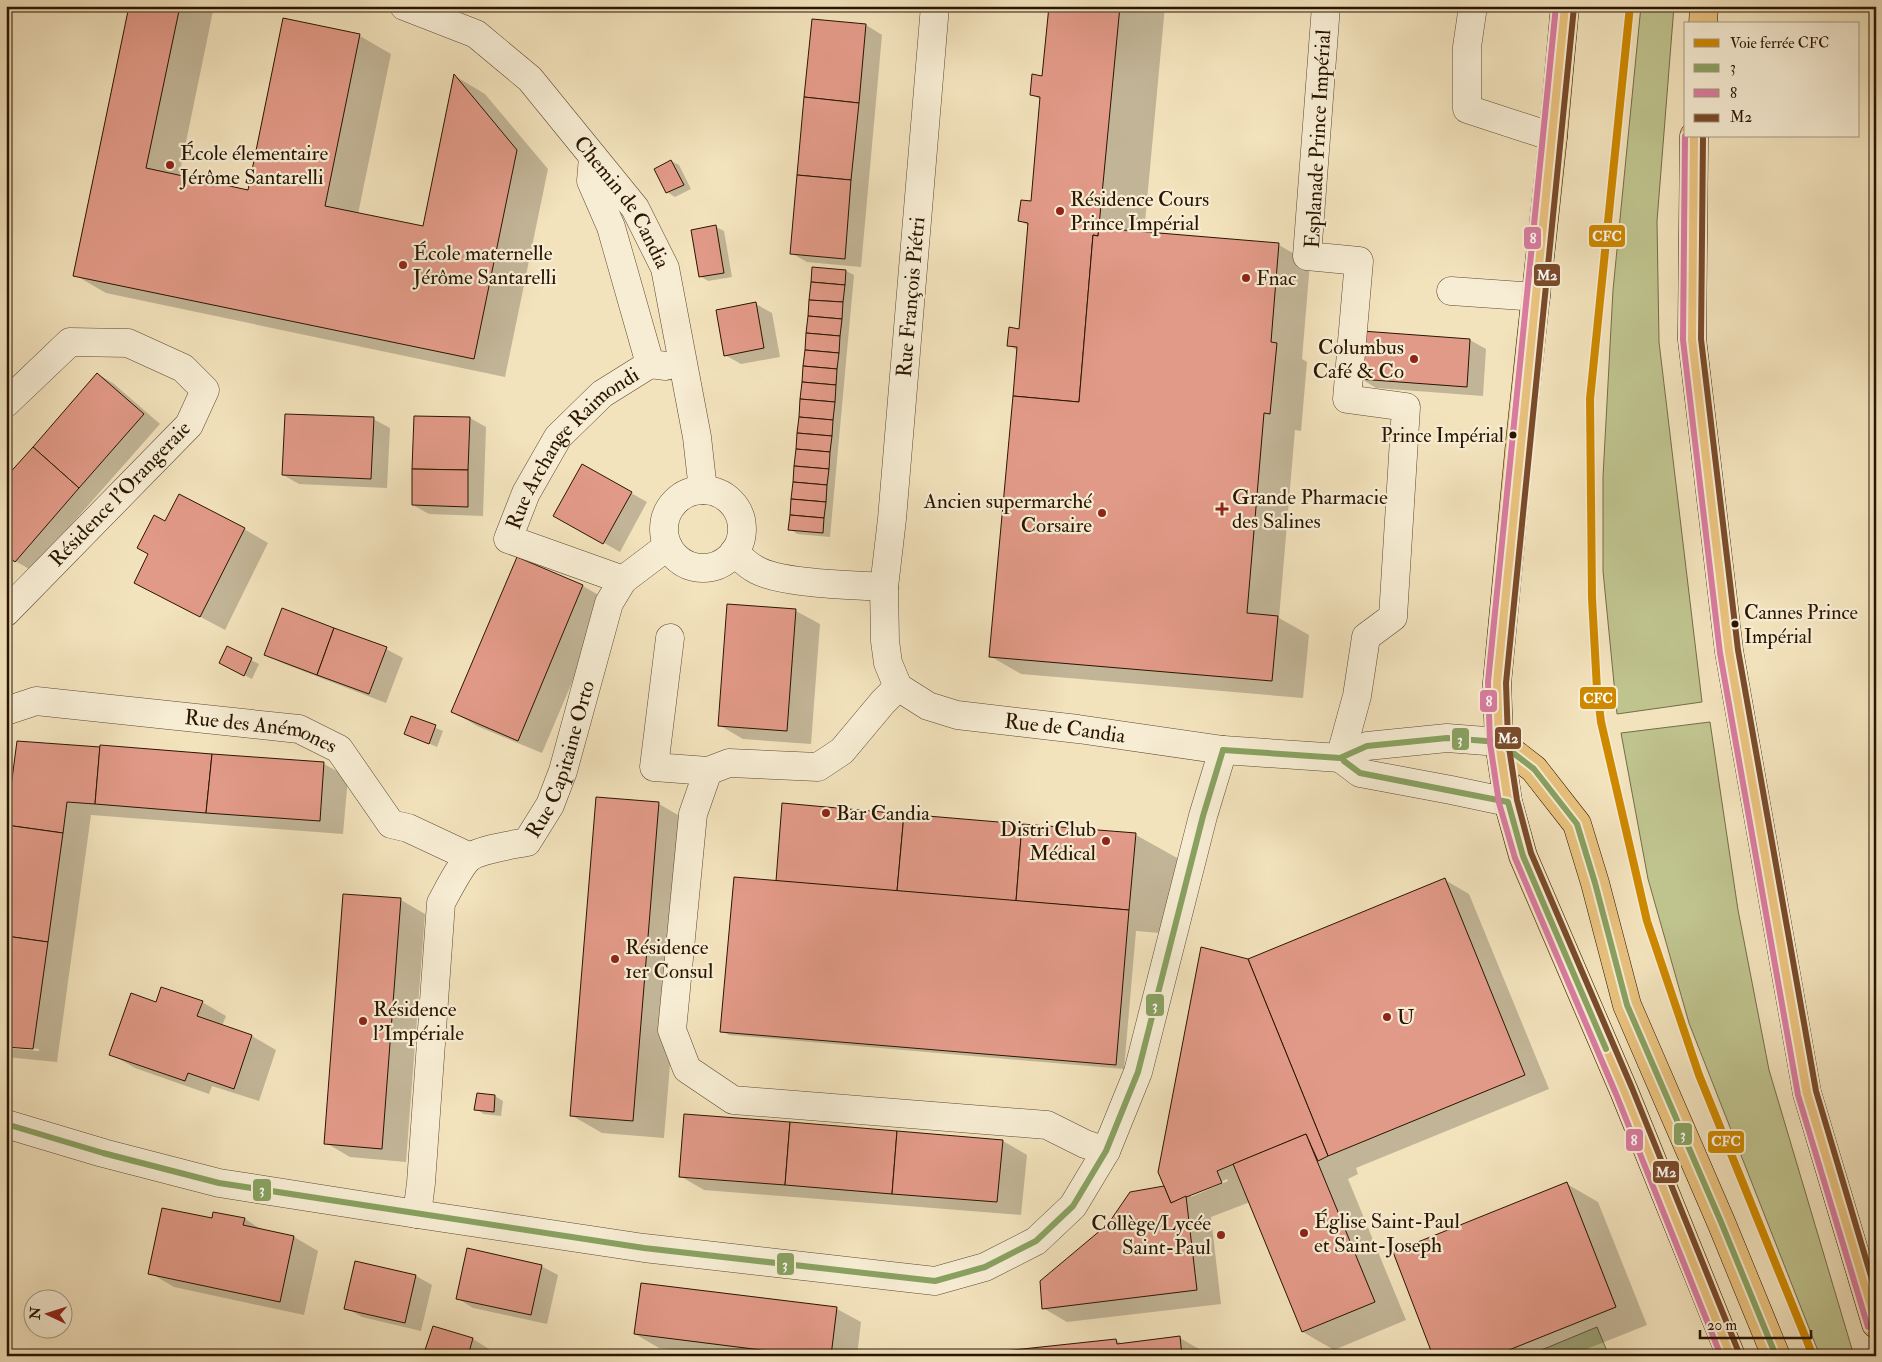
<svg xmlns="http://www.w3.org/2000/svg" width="1882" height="1362" viewBox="0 0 1882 1362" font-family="'IM FELL Double Pica',serif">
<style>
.green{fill:#bfc38e;stroke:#746c48}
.shadow{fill:#0003;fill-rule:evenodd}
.building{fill:#e29a88;stroke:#291501}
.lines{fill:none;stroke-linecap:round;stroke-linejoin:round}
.minor-casing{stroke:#5c4830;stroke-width:29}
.major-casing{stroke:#291501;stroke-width:29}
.minor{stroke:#f7edd4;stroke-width:28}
.major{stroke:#eac27e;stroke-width:28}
.bus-1-casing{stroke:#f7edd4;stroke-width:10}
.bus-2-casing{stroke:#f7edd4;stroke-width:10}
.bus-3-casing{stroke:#f7edd4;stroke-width:10}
.bus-1{stroke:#89a261;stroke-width:6}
.bus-2{stroke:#da7ca0;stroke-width:6}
.bus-3{stroke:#7a4b2a;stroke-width:6}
.rail-1-casing{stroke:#f7edd4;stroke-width:11}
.rail-1{stroke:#ce8900;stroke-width:8}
.poi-dot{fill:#8f2418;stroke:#f7edd4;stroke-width:2}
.bus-dot{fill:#291501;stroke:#f7edd4;stroke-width:2}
.labels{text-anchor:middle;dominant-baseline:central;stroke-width:4.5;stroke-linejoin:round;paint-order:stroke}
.bus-label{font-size:20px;fill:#291501;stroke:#f7edd4;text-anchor:end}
.street-label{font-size:21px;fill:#291501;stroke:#f7edd4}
.poi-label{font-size:21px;fill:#291501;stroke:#f7edd4;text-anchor:start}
.line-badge{stroke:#f7edd4;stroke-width:2}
.badge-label{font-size:14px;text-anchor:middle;font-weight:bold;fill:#fff}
</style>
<rect width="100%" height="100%" fill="#f3e3bd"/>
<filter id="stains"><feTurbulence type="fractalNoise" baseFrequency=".004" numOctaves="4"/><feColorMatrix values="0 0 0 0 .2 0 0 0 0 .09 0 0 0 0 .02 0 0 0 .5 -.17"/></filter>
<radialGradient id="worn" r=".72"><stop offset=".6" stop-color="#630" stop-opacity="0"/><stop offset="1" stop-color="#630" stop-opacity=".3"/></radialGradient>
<!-- green -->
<g class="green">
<polygon points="1641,6 1674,6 1657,221 1659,342 1702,702 1617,714 1603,571 1603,477 1613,290"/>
<polygon points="1710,722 1738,910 1769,1070 1854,1356 1820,1356 1689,1023 1648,879 1621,733"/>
<polygon points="1597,1327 1609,1356 1527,1356"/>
</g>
<!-- shadow -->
<g class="shadow">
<polygon points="130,6 204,6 213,11 179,176 248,191 284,20 360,36 391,54 358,214 424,228 455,76 485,94 548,169 505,377 106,293 75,275"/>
<polygon points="510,6 522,6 519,9"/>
<polygon points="726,6 764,6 763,10"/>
<polygon points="779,6 801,6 801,10 783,8"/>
<polygon points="1050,6 1165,6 1144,233 1279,245 1310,263 1302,359 1307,362 1301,431 1295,430 1279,618 1309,635 1303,698 1021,674 990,656 1018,351 1009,345 1020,330 1029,226 1019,220 1032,202 1041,100 1031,94 1044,77"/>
<polygon points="866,25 882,35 861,267 807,262 791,253"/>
<polygon points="671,161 679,165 691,189 675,197 667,192"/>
<polygon points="716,227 724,231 732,277 708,281 700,276"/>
<polygon points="846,271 854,275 830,537 797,534 790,529"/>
<polygon points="756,304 772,313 780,357 741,364 725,355"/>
<polygon points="1470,340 1486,349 1483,396 1376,388 1360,378"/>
<polygon points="98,374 114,384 160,424 31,570 15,561"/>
<polygon points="470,418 486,427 483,516 429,514 413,505"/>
<polygon points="373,419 390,428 387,488 299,484 283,475"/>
<polygon points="583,466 647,502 620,552 555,515"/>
<polygon points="166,522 244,529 268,543 225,630 135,582"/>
<polygon points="518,558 583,586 607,600 542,753 477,726 453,712"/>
<polygon points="728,605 796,611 820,624 811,744 743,739 719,725"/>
<polygon points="282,609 386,649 403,658 386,703 282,663 266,654"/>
<polygon points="228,648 259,664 252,679 228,667"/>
<polygon points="411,718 443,731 437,747 405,733"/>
<polygon points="18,742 324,764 348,777 343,834 91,815 57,1062 6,1057 6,1048 39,1051 39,1049 6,1045"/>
<polygon points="597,798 659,804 690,822 664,1138 602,1133 571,1115"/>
<polygon points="1136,835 1179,859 1172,934 1136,931 1124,1069 729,1035 722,1031 777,882"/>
<path d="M 1445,880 L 1469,894 L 1549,1089 L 1356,1168 L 1358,1174 L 1348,1179 L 1406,1320 L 1334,1350 L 1303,1332 L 1250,1202 L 1211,1217 L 1221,1304 L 1067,1322 L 1043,1308 L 1163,1188 L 1249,961 ZM 1227,1179 L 1228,1181 L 1191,1197 L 1191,1194 Z"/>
<polygon points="401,900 425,914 406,1162 350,1157 326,1143"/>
<polygon points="202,1002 226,1016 222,1026 252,1036 276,1050 259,1101 212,1086 209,1094 135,1068 111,1054 157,1004"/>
<polygon points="478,1094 495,1096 503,1101 501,1116 484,1114 476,1109"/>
<polygon points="1003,1141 1027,1155 1021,1215 704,1190 680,1176"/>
<polygon points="1567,1184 1598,1202 1647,1325 1569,1356 1435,1356"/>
<polygon points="214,1213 245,1219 264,1231 294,1237 318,1251 304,1315 174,1287 150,1273 213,1220"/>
<polygon points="356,1262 416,1276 432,1285 421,1331 362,1317 346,1308"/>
<polygon points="541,1266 558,1275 547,1324 473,1308 457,1298"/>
<polygon points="837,1309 861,1322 857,1356 726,1356 659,1348 635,1334"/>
<polygon points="434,1328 473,1339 489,1349 487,1356 425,1356"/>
<polygon points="1180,1338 1211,1356 969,1356 1116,1340 1124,1345"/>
</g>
<!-- building -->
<g class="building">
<polygon points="129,6 180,6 146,168 248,190 283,18 360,34 325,206 423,226 454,74 517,150 474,359 73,276"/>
<polygon points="1049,6 1120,6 1098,236 1093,235 1079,402 1013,396 1017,347 1007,346 1009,327 1019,329 1028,223 1018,221 1021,200 1031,201 1040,97 1030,95 1032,74 1042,76"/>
<polygon points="812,19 866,24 859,103 804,97"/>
<polygon points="804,97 859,103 851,180 797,175"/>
<polygon points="671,160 684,185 666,193 654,169"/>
<polygon points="797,175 851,180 845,259 790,254"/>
<polygon points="716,225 724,273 699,277 691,230"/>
<polygon points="1099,228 1279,243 1271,342 1277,343 1270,414 1264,413 1247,613 1278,616 1272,681 989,657 1013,396 1079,402 1093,235 1098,236"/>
<polygon points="812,267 846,270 845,285 811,282"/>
<polygon points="811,282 845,285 843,302 809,300"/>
<polygon points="809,300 843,302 842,319 808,316"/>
<polygon points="756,302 764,348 724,356 716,310"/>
<polygon points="808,316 842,319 840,336 806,333"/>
<polygon points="1362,331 1470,339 1467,387 1359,379"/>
<polygon points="806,333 840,336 839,353 805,350"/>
<polygon points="805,350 839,353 837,369 803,366"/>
<polygon points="803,366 837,369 836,385 802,382"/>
<polygon points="97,373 144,414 79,488 33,447"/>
<polygon points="802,382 836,385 835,402 800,399"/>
<polygon points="800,399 835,402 833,420 799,417"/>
<polygon points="285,414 374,417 371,479 282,475"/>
<polygon points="414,416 470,417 468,470 412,469"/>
<polygon points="799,417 833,420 832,436 797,433"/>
<polygon points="797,433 832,436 830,452 796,449"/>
<polygon points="33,447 79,488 15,562 6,555 6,477"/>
<polygon points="796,449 830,452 829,469 794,466"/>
<polygon points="582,464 632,492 603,544 553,516"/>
<polygon points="794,466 829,469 827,485 793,482"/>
<polygon points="412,469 468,470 468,507 412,505"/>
<polygon points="793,482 827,485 826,502 791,499"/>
<polygon points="179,494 245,528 200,617 134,583 148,554 137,548 154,515 165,521"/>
<polygon points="791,499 826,502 824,518 790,515"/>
<polygon points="790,515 824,518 823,533 788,530"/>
<polygon points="517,557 583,585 518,741 451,712"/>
<polygon points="727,604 796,609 787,731 718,726"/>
<polygon points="282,608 334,628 317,675 264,655"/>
<polygon points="334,628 387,647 369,694 317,675"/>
<polygon points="227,646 252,658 244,676 219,663"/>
<polygon points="411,716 436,725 429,744 404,734"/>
<polygon points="17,741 100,747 95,804 67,802 63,833 6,825"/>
<polygon points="100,745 212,754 206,813 95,804"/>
<polygon points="212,754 324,762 320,821 206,813"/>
<polygon points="596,797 659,802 633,1121 570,1116"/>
<polygon points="782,803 904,814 897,891 776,881"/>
<polygon points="904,814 1022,824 1016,901 897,891"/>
<polygon points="1022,824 1136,833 1129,910 1016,901"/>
<polygon points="6,825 63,833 48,942 6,936"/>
<polygon points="734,877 1129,910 1116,1065 720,1032"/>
<polygon points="1445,878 1525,1075 1328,1156 1248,959"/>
<polygon points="343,894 401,898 382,1149 324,1144"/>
<polygon points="6,936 48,942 33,1049 6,1047"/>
<polygon points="1201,947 1248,959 1328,1156 1318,1161 1306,1134 1217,1171 1222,1183 1171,1203 1158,1172"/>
<polygon points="161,987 203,1001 197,1016 252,1035 234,1089 188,1073 185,1081 109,1055 131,993 156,1002"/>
<polygon points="477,1093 495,1095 494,1112 474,1110"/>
<polygon points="684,1114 790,1122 785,1185 679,1177"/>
<polygon points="790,1122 897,1131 892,1194 785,1185"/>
<polygon points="897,1131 1003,1140 997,1202 892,1194"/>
<polygon points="1306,1134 1375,1302 1302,1332 1233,1164"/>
<polygon points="1567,1182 1616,1307 1494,1356 1433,1356 1393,1252"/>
<polygon points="1164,1186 1171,1203 1186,1196 1197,1290 1042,1309 1040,1281 1108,1224 1130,1192"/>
<polygon points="162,1208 212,1218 213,1212 245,1218 243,1225 294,1236 280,1302 148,1274"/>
<polygon points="467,1248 542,1265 531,1315 456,1299"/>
<polygon points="355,1261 416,1275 405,1323 344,1309"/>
<polygon points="641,1283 837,1307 831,1356 809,1356 634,1334"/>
<polygon points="433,1326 473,1338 468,1356 423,1356"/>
<polygon points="1180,1336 1182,1356 957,1356 1116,1339 1117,1344"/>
</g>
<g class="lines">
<!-- minor casing -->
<g class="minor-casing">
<g id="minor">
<path id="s1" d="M 404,6 L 476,34 L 530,79 L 635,208 L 665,268 L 697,437 L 703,490"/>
<path id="s2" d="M 935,6 L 892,519 L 884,587 L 885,641 L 888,663 L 898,687 L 928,706 L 957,715 L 1078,729 L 1223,750 L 1340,758 L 1367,746 L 1447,738 L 1499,742"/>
<polyline points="1326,6 1307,256 1359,261 1347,399 1406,407 1393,617 1366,637 1357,696 1340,758"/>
<polyline points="1473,6 1467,47 1467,109 1553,137"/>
<polyline points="593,157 591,181 611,227 650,364 666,366"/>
<polyline points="1451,291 1536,297"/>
<polyline points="6,403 70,342 128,343 183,368 205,390 189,425 6,612"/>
<circle cx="703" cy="529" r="39"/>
<path d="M 734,552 C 741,558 747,565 755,569 C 779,584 853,585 884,587"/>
<path id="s3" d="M 623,580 L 508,539 L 526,493 L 558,437 L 602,394 L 650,364"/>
<polyline points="670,638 654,767 708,771"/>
<polyline points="898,687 883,702 842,751 818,767 729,763 708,771 693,814 672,1030 687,1069 733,1100 1047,1125 1085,1144 1106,1151"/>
<path id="s4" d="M 6,711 L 36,701 L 299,729 L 339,749 L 391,824 L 408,828 L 470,857"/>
<polyline points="1340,758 1360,773 1451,790 1508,802"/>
<polyline points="6,1124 103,1153 219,1183 417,1214 644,1248 935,1281 985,1267 1036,1241 1073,1206 1106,1151 1138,1072 1203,816 1223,750"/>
<path id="s5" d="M 417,1214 L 421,1183 L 441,903 C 447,892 461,864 470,857 C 482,849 512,845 527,842 L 550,805 L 563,771 L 609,603 L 623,580 L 668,546"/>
</g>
</g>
<!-- major casing -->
<g class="major-casing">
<g id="major">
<polyline points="1565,6 1553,137 1520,441 1497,683 1499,742 1508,802 1523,856 1624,1091 1731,1356"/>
<polyline points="1703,24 1704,6"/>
<polyline points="1694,136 1692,339 1729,651 1807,1093 1876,1324"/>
<polyline points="1499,742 1534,769 1577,824 1595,883 1627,1005 1721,1222 1776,1356"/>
</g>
</g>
<!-- minor -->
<use href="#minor" class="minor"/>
<!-- major -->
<use href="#major" class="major"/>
<!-- bus-1 casing -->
<g class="bus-1-casing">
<g id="bus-1">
<polyline points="1223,750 1340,758 1367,746 1447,738 1499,742 1534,769 1577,824 1595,883 1627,1005 1721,1222 1776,1356"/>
<polyline points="1344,761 1360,773 1508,802 1523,856 1606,1049"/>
<polyline points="6,1124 103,1153 219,1183 644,1248 935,1281 985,1267 1036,1241 1073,1206 1106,1151 1138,1072 1203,816 1223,750"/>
</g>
</g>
<!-- bus-2 casing -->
<g class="bus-2-casing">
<g id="bus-2">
<polyline points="1556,6 1488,682 1490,743 1499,803 1515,858 1616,1094 1721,1356"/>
<polyline points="1685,136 1683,340 1720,653 1798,1095 1868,1327"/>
</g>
</g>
<!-- bus-3 casing -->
<g class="bus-3-casing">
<g id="bus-3">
<polyline points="1574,7 1506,683 1508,741 1517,800 1531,853 1632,1088 1739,1353"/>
<polyline points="1703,136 1701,339 1738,650 1816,1091 1876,1293"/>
</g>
</g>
<!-- bus-1 -->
<use href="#bus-1" class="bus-1"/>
<!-- bus-2 -->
<use href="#bus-2" class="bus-2"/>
<!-- bus-3 -->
<use href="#bus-3" class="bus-3"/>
<!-- rail-1 casing -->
<g class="rail-1-casing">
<polyline id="rail-1" points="1630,6 1590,399 1592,598 1597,689 1601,722 1647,921 1699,1075 1813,1356"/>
</g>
<!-- rail-1 -->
<use href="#rail-1" class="rail-1"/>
</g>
<!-- markers -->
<g class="poi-dot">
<circle cx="170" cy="165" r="5"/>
<circle cx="1060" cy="211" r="5"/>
<circle cx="403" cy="265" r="5"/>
<circle cx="1246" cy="278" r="5"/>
<circle cx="1414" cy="359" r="5"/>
<path d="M1219.5 501.5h5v5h5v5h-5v5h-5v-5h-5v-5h5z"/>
<circle cx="1102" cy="513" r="5"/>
<circle cx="826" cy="813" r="5"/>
<circle cx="1106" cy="841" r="5"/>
<circle cx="615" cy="959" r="5"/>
<circle cx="1387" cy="1017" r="5"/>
<circle cx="363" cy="1021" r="5"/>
<circle cx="1304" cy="1233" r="5"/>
<circle cx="1221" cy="1235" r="5"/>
</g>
<g class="bus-dot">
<circle cx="1513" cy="435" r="4.5"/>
<circle cx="1735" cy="624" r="4.5"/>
</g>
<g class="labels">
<!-- bus labels -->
<g class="bus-label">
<text x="1504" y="435">Prince Impérial</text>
<text x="1744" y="612" text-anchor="start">Cannes Prince<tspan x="1744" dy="24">Impérial</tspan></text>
</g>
<!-- street labels -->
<g class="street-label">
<text transform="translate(1318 139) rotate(-87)">Esplanade Prince Impérial</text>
<text stroke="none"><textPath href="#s1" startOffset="302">Chemin de Candia</textPath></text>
<text transform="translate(911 297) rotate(-85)">Rue François Piétri</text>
<text stroke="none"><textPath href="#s3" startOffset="236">Rue Archange Raimondi</textPath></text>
<text transform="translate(120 494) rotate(-46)">Résidence l'Orangeraie</text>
<text stroke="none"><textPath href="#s2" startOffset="860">Rue de Candia</textPath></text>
<text stroke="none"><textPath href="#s4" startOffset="259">Rue des Anémones</textPath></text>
<text stroke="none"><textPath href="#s5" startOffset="516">Rue Capitaine Orto</textPath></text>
</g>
<!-- poi labels -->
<g class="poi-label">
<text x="180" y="153">École élementaire<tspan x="180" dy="24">Jérôme Santarelli</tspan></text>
<text x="1070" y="199">Résidence Cours<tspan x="1070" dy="24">Prince Impérial</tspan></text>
<text x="413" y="253">École maternelle<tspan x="413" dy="24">Jérôme Santarelli</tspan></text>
<text x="1256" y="278">Fnac</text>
<text x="1404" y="347" text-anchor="end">Columbus<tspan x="1404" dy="24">Café &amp; Co</tspan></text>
<text x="1232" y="497">Grande Pharmacie<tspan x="1232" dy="24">des Salines</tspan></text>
<text x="1092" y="501" text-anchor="end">Ancien supermarché<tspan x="1092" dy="24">Corsaire</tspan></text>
<text x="836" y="813">Bar Candia</text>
<text x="1096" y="829" text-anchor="end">Distri Club<tspan x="1096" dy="24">Médical</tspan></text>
<text x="625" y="947">Résidence<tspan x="625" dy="24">1er Consul</tspan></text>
<text x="373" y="1009">Résidence<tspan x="373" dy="24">l'Impériale</tspan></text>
<text x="1397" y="1017">U</text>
<text x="1314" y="1221">Église Saint-Paul<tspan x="1314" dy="24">et Saint-Joseph</tspan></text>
<text x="1211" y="1223" text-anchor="end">Collège/Lycée<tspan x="1211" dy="24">Saint-Paul</tspan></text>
</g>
</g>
<g class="line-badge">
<rect x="1588" y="224" width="38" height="24" rx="5" fill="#ce8900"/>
<rect x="1523" y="226" width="19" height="24" rx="5" fill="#da7ca0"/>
<rect x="1533" y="263" width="28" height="24" rx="5" fill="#7a4b2a"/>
<rect x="1579" y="686" width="38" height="24" rx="5" fill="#ce8900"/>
<rect x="1479" y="689" width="19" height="24" rx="5" fill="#da7ca0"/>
<rect x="1494" y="726" width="28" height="24" rx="5" fill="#7a4b2a"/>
<rect x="1451" y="727" width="19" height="24" rx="5" fill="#89a261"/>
<rect x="1145" y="993" width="20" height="24" rx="5" fill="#89a261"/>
<rect x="1673" y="1122" width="20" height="24" rx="5" fill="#89a261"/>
<rect x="1625" y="1128" width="19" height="24" rx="5" fill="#da7ca0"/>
<rect x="1707" y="1130" width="38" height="24" rx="5" fill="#ce8900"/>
<rect x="1652" y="1160" width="28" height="24" rx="5" fill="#7a4b2a"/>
<rect x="252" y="1178" width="20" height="24" rx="5" fill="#89a261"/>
<rect x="776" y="1252" width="19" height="24" rx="5" fill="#89a261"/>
</g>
<g class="badge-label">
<text x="1607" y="241">CFC</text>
<text x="1533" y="243">8</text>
<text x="1547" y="280">M2</text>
<text x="1598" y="703">CFC</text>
<text x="1489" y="706">8</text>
<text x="1508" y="743">M2</text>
<text x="1460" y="744">3</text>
<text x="1155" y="1010">3</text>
<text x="1683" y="1139">3</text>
<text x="1634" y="1145">8</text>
<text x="1726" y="1146">CFC</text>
<text x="1666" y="1177">M2</text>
<text x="262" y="1194">3</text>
<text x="785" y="1269">3</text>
</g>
<!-- margin -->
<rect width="1882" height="1362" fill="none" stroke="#f3e3bd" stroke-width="25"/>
<rect x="8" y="8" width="1867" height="1347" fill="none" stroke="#291501" stroke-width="2.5"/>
<rect x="12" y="12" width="1857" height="1337" fill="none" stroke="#291501"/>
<!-- legend -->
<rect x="1684" y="22" width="175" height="115" fill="#f7edd4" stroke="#a59780"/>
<rect x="1694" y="39" width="25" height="8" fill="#ce8900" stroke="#a59780"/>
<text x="1730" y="48" font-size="15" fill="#291501">Voie ferrée CFC</text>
<rect x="1694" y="64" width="25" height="8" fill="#89a261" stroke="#a59780"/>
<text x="1730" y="72" font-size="15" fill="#291501">3</text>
<rect x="1694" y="89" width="25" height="8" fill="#da7ca0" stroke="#a59780"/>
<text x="1730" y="98" font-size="15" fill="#291501">8</text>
<rect x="1694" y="114" width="25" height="8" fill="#7a4b2a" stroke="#a59780"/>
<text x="1730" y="122" font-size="15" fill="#291501">M2</text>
<!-- north arrow -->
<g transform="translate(48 1314) rotate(274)"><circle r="24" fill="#f7edd4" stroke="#a59780"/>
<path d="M0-4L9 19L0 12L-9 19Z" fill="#8f2418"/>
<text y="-8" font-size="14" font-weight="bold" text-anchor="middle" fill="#291501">N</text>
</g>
<!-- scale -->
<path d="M1700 1330v8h111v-8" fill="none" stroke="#291501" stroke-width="2.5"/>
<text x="1707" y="1330" font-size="15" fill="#291501" stroke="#f7edd4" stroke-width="4" paint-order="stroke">20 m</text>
<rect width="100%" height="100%" filter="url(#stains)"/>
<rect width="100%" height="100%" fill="url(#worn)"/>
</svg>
